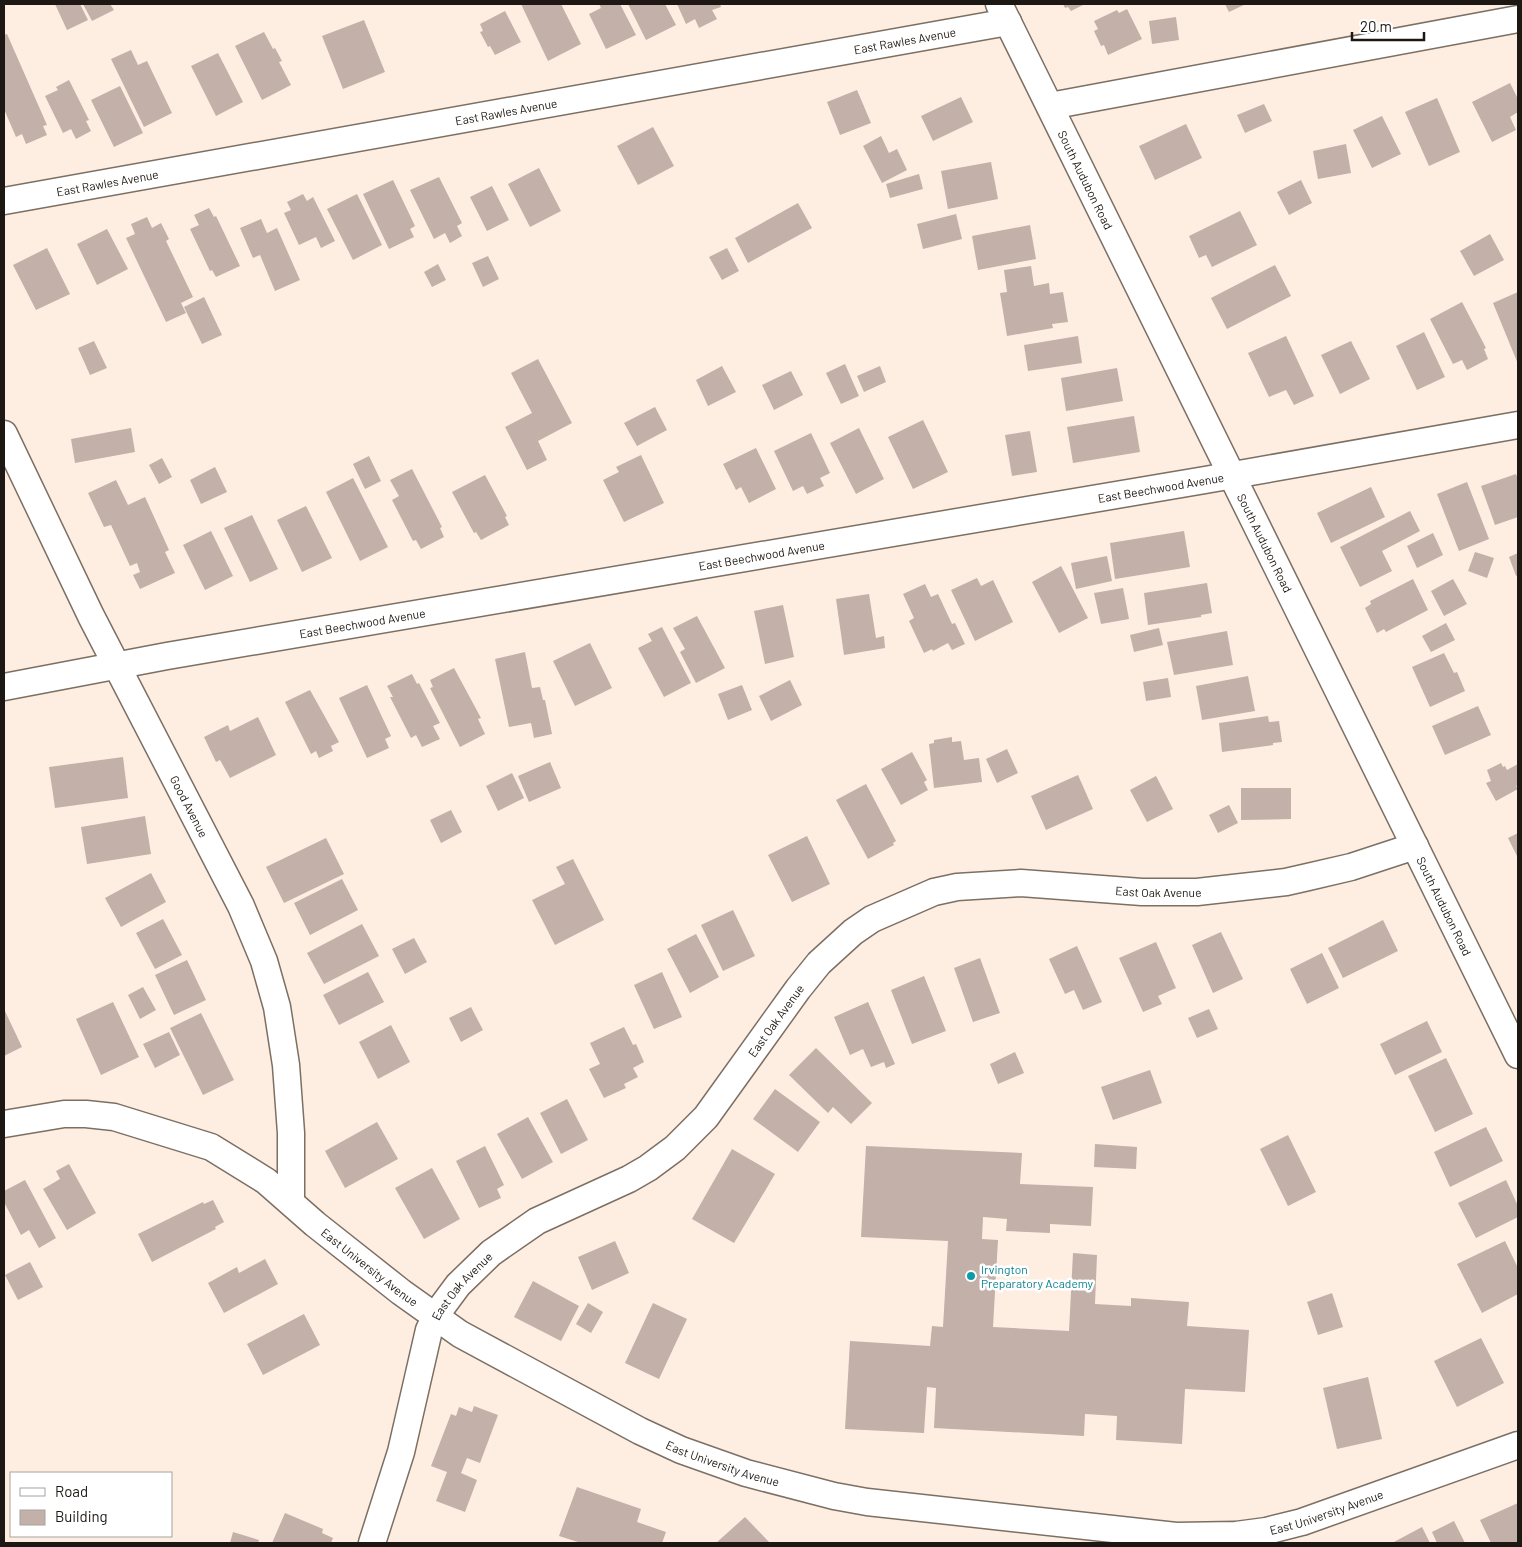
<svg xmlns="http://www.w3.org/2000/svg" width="1522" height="1547" viewBox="0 0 1522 1547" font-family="Barlow,sans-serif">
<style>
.building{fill:#c2b0a9}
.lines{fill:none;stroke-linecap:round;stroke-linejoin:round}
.minor-casing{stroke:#7c6f63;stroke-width:29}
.minor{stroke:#fff;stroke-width:26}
.culture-dot{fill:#0f9aa8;stroke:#fff;stroke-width:2}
.labels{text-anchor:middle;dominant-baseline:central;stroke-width:5;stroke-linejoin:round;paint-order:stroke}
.street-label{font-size:12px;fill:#1d1813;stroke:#fff}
.culture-label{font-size:12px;fill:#0d838f;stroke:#fff;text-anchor:start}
</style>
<rect width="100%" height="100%" fill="#feeee1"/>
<!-- building -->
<g class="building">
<polygon points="55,4 80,4 88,20 67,30"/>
<polygon points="83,4 110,4 114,10 92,21"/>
<polygon points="521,4 561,4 581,44 548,61"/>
<polygon points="599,4 620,4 636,35 606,49 589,14 601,8"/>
<polygon points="628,4 665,4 676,25 646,40"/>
<polygon points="677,4 720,4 721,7 712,10 717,19 699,28 695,19 686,24"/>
<polygon points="1063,4 1085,4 1071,11 1068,7 1065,8"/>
<polygon points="1225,4 1246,4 1229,12"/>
<polygon points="1127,9 1142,39 1108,55 1104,45 1101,46 1094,31 1098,29 1094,21 1117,10 1119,13"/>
<polygon points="505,11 521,42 495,55 490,46 488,47 480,32 483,31 480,24"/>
<polygon points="1176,17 1179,40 1152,44 1149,21"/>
<polygon points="364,20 385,72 343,89 322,36"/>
<polygon points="264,32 273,49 275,48 282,61 279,62 291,85 262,100 235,46"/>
<polygon points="7,34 47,125 43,126 47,135 26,144 22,134 16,137 4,109 4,35"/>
<polygon points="131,50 138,65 147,61 172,113 144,127 111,59"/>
<polygon points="218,53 243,102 216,116 191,66"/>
<polygon points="69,80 89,120 86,121 91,131 76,139 71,129 63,133 45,96 58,90 56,87"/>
<polygon points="1510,83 1518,99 1518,112 1510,117 1516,130 1492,142 1472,102"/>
<polygon points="120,86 143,133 114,147 91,100"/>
<polygon points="857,90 871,123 840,135 827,102"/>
<polygon points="961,97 973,122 933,141 921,116"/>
<polygon points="1437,98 1460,152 1429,166 1405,112"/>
<polygon points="1264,104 1272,121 1245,133 1237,115"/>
<polygon points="1382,116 1401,154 1372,168 1353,130"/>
<polygon points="1186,124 1202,158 1155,180 1139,146"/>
<polygon points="653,127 674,166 638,185 617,146"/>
<polygon points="881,136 889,153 897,149 907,170 882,183 863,146"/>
<polygon points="1346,144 1351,173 1318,179 1313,151"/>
<polygon points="991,162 998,199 948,209 941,171"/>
<polygon points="539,168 561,211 530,227 508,184"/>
<polygon points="919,174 923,189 890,198 886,184"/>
<polygon points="439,177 462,223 457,226 462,236 450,243 445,233 434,239 410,190"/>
<polygon points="393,180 415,226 410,229 414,237 389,249 363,194"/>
<polygon points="1301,180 1312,203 1289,215 1277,192"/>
<polygon points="492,186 509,220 487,231 470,197"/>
<polygon points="303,194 307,201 313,197 335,241 321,248 316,237 299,245 284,213 291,210 287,202"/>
<polygon points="357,194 382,245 353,260 327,209"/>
<polygon points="798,203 812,228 748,263 735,238"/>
<polygon points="209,208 214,217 216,216 240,266 216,277 212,270 210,271 190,229 199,225 194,215"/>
<polygon points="1240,211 1257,245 1212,267 1206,255 1199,258 1189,236"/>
<polygon points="956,214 962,239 923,249 917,224"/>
<polygon points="147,217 152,228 161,223 169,239 166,241 193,297 181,303 186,313 166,322 126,238 135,234 131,224"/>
<polygon points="261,219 267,233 277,228 300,280 275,291 260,255 253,258 240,228"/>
<polygon points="1030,225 1036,259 978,270 972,236"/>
<polygon points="107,229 128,269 97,285 77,244"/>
<polygon points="1490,234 1504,260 1474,276 1460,251"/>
<polygon points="47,248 70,294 36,310 13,265"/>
<polygon points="727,248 739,271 722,280 709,257"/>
<polygon points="488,256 499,279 483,287 472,263"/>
<polygon points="438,264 446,280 432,287 424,272"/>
<polygon points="1275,265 1291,296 1227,329 1211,298"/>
<polygon points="1031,266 1034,286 1049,283 1050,294 1063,292 1068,322 1052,324 1053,328 1007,336 1000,293 1007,292 1004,270"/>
<polygon points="1518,292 1518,364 1493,303"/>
<polygon points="204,297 222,335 202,344 184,307"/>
<polygon points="1462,302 1486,348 1484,349 1488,359 1467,370 1462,360 1453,364 1430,319"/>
<polygon points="1424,332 1445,377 1417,390 1396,346"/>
<polygon points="1078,336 1082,363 1028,371 1024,345"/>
<polygon points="1286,336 1314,396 1294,405 1286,390 1269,397 1248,353"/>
<polygon points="94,341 107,368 90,375 78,348"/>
<polygon points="1351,341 1370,379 1340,394 1321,355"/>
<polygon points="538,359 572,423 538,441 547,460 527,470 505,427 532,413 511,373"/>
<polygon points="845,364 859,396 841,404 826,373"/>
<polygon points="722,366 736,392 708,406 696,380"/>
<polygon points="880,366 886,382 864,392 857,376"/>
<polygon points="1117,368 1123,401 1066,411 1061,378"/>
<polygon points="791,371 803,395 774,410 762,385"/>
<polygon points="655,407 667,430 637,446 624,423"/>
<polygon points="1134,416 1140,452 1073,463 1067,427"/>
<polygon points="923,420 948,472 913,489 888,437"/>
<polygon points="131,428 135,452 75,463 71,439"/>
<polygon points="859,428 884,479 856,494 830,443"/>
<polygon points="1030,431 1037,472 1012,476 1005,435"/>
<polygon points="811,433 830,473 820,478 824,486 807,494 803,486 793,491 774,451"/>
<polygon points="756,448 776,489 749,503 741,487 736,490 723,464"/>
<polygon points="641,455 664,503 624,522 603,480 619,472 616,467"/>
<polygon points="369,456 381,481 365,489 353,464"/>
<polygon points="162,458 172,477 159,484 149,465"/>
<polygon points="215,467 227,492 201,504 190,480"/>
<polygon points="412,469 442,527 440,528 444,537 421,549 416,540 413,541 392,500 399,496 390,480"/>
<polygon points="1516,474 1518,479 1518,517 1495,525 1481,486"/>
<polygon points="485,475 507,516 505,517 509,525 481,540 476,532 474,533 452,492"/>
<polygon points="353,478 388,547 360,561 326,492"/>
<polygon points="116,480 128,505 145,497 169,550 165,552 175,573 140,589 133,575 140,572 137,563 130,566 111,525 104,527 88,493"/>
<polygon points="1467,482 1489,539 1459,551 1437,494"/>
<polygon points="1371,487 1385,517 1331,543 1317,513"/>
<polygon points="306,506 332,558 302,572 277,520"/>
<polygon points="1410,511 1420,531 1382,551 1392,571 1360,587 1340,547"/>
<polygon points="252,515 278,569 250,582 224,528"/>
<polygon points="211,531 233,576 205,590 183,545"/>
<polygon points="1184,531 1190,567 1115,579 1110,543"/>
<polygon points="1433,533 1443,555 1417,568 1407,546"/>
<polygon points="1475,552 1494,558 1487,578 1468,571"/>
<polygon points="1518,553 1518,575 1516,576 1509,557"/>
<polygon points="1107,556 1112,581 1076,589 1071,563"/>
<polygon points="1061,566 1088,618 1059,633 1032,582"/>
<polygon points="977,578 981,586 993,580 1013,622 975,641 951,590"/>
<polygon points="1413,579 1428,610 1386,632 1384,629 1377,633 1365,608 1371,604 1370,601"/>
<polygon points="1453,579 1467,604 1444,616 1431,591"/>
<polygon points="1207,583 1212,613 1201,615 1201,617 1148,625 1144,593"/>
<polygon points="925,584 931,597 938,594 952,624 955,623 965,644 952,650 948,643 933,651 932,649 924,653 909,621 914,618 903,594"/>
<polygon points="1123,588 1129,619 1101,624 1094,593"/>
<polygon points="869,594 876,638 884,636 885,648 844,655 836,599"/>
<polygon points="783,605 794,657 765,664 754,611"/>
<polygon points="697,616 725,668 696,683 680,652 685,649 673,628"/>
<polygon points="1446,623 1455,640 1431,652 1422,636"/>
<polygon points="662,627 691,683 664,697 638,648 652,641 648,634"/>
<polygon points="1159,628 1163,645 1134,652 1130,635"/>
<polygon points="1227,631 1233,665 1174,675 1167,642"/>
<polygon points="590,643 612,688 575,706 553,661"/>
<polygon points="525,652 532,688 540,687 543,700 545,700 552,734 534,738 531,723 509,727 495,659"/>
<polygon points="1444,653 1454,673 1457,672 1465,691 1430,707 1412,667"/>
<polygon points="454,668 481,718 478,719 485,734 460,747 430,688 433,687 430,680"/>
<polygon points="412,674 417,684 419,683 440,723 433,726 440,739 422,747 416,735 411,738 390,697 393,697 387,686"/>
<polygon points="1248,676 1255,711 1202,720 1196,686"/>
<polygon points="1168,678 1171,697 1146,701 1143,682"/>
<polygon points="790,680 802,705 771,721 759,696"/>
<polygon points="367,685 391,736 385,739 389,748 367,758 339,698"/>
<polygon points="742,685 752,710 728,720 718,694"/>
<polygon points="310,690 339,742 331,746 333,751 319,758 316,751 311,754 285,702"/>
<polygon points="1478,706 1491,735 1445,755 1432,726"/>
<polygon points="1268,716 1269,722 1279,721 1282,742 1273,743 1273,745 1222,752 1219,723"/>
<polygon points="258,717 276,755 230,778 220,760 216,762 204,737 228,725 230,731"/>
<polygon points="952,737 952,742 961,741 964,760 979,758 982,782 934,788 929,744 934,743 934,740"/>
<polygon points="1007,749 1018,773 997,783 986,759"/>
<polygon points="912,752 927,780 924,782 928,790 901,805 881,769"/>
<polygon points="123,757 128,798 55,808 49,767"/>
<polygon points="550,762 561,788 529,802 518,776"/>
<polygon points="1501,763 1503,767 1505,766 1507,770 1518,764 1518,785 1516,786 1518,789 1496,801 1486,783 1491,781 1487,770"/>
<polygon points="512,773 524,798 498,811 486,786"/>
<polygon points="1078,775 1093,809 1046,830 1031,796"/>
<polygon points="1156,776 1173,809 1147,822 1130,790"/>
<polygon points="866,784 896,841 893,843 894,845 868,859 836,800"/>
<polygon points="1241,788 1291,788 1291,819 1241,820"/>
<polygon points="1229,805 1238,823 1218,833 1209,815"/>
<polygon points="451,810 462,832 441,843 430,820"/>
<polygon points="145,816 151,854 87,864 81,827"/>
<polygon points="1518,833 1518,858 1508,838"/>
<polygon points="807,836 830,884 792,902 768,855"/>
<polygon points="326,838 344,874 284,903 266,867"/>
<polygon points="573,859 604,920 555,945 532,900 565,884 556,867"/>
<polygon points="151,873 166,902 121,927 105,898"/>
<polygon points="342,879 358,910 310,935 294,903"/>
<polygon points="733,910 755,956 723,971 701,925"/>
<polygon points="163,919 182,955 155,969 136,933"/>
<polygon points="1383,920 1398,951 1343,978 1328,948"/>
<polygon points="362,924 379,956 324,984 307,953"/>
<polygon points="1221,932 1243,979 1213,993 1192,945"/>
<polygon points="696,934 719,977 690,993 667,949"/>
<polygon points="414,938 427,962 405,974 392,949"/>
<polygon points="1156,942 1176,988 1158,996 1162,1004 1143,1012 1119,958"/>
<polygon points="1077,946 1102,1002 1083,1010 1074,990 1065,994 1049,959"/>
<polygon points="1322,953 1339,988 1307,1004 1290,969"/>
<polygon points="980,958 1000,1013 973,1022 954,968"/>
<polygon points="187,960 206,1000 174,1015 155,975"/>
<polygon points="368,972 384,1002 339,1025 323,995"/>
<polygon points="662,972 682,1017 654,1029 634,985"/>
<polygon points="924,976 946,1031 912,1044 891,990"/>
<polygon points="143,987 156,1010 140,1019 128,995"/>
<polygon points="113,1002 139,1057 101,1075 76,1019"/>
<polygon points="868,1002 895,1064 886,1068 884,1062 871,1067 863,1049 850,1055 834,1017"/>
<polygon points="471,1007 483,1030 461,1042 449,1018"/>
<polygon points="4,1009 22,1047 4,1056"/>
<polygon points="1209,1009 1218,1029 1197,1038 1188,1018"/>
<polygon points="201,1013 234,1080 203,1095 170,1028"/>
<polygon points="1427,1021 1442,1052 1395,1075 1380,1044"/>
<polygon points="391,1025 410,1062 378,1079 359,1042"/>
<polygon points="624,1027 633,1045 636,1044 644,1062 633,1068 638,1077 624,1084 626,1088 604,1098 589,1069 600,1064 590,1043"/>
<polygon points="169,1032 180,1055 155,1068 143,1044"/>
<polygon points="816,1048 872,1103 851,1124 833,1107 828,1113 789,1075"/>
<polygon points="1015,1052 1024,1073 998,1084 990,1064"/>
<polygon points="1446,1058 1473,1114 1435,1132 1408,1076"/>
<polygon points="1150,1070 1162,1103 1113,1120 1101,1087"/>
<polygon points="775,1089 820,1122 798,1152 753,1119"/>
<polygon points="567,1099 588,1140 561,1154 540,1113"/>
<polygon points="528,1117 553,1162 522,1179 497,1134"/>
<polygon points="377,1122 398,1159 345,1188 325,1151"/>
<polygon points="1486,1127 1503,1161 1450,1187 1434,1152"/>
<polygon points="1288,1135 1316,1192 1288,1206 1260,1149"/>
<polygon points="1095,1144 1137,1147 1136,1169 1094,1167"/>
<polygon points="485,1146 504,1185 497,1189 501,1198 479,1208 456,1161"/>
<polygon points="866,1146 1022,1153 1020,1184 1093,1187 1091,1226 1050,1224 1050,1233 1006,1231 1007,1219 983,1217 982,1239 998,1240 993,1327 1069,1331 1073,1253 1097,1255 1095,1304 1131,1306 1131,1298 1189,1302 1187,1326 1249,1330 1245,1392 1185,1389 1182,1444 1116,1440 1117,1416 1085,1414 1084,1436 934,1428 936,1388 927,1387 924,1433 845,1429 850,1341 930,1346 932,1326 943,1327 948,1241 861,1237"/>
<polygon points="732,1149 775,1174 734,1243 692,1219"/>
<polygon points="69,1164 96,1213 67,1230 43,1189 60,1179 56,1171"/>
<polygon points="432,1168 460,1219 424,1239 395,1188"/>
<polygon points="25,1180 56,1238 39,1248 29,1230 21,1235 4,1202 4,1191"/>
<polygon points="1506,1180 1518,1206 1518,1217 1476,1238 1458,1203"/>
<polygon points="213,1200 224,1222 215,1227 216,1229 152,1262 138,1234 203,1202 204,1204"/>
<polygon points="615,1241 629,1273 592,1290 578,1257"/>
<polygon points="1505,1241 1518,1268 1518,1294 1482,1313 1457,1264"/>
<polygon points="265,1259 278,1284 224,1313 208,1283 237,1267 239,1273"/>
<polygon points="30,1262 43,1287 18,1300 5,1275"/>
<polygon points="533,1281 579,1306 561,1341 514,1317"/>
<polygon points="1332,1293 1343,1327 1318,1335 1307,1302"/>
<polygon points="588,1303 603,1312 591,1333 576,1324"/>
<polygon points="653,1303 687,1319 659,1379 625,1363"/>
<polygon points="304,1314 320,1345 263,1375 247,1344"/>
<polygon points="1481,1338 1504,1383 1457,1407 1434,1361"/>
<polygon points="1368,1377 1382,1439 1337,1449 1323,1388"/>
<polygon points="474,1406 498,1415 480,1463 467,1458 461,1473 477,1480 465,1512 436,1501 447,1472 431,1466 451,1414 456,1416 459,1407 472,1412"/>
<polygon points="577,1487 641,1509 637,1522 666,1532 662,1543 581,1543 559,1536"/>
<polygon points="1518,1503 1518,1543 1491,1543 1480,1520"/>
<polygon points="285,1513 323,1529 322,1533 333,1538 331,1543 272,1543"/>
<polygon points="745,1517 770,1543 716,1543"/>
<polygon points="1454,1521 1465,1543 1437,1543 1432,1532"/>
<polygon points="1422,1527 1430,1543 1392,1543"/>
<polygon points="233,1532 259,1540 258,1543 230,1543"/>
</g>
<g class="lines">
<!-- minor casing -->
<g class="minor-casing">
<g id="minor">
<path id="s1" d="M 999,4 L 1518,1055"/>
<polyline points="1050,106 1518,19"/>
<path id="s2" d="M 4,201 L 1008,22"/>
<path id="s3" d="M 4,434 L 91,616 L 241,906 L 264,961 L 277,1007 L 286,1065 L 291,1133 L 291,1202"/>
<path id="s4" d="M 4,687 L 167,656 L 1205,480 L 1518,425"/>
<path id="s5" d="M 4,1124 L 64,1114 L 86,1114 L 114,1117 L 211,1147 L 266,1181 L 315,1224 L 401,1292 L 460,1334 L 640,1431 L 681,1450 L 746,1473 L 834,1496 L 867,1502 L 1176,1536 L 1236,1535 L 1266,1531 L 1302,1522 L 1518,1445"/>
<path id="s6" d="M 372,1543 L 401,1452 L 429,1330 L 438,1312 L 458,1285 L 491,1253 L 537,1221 L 629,1179 L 648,1168 L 675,1148 L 706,1117 L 798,989 L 819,963 L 853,932 L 872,919 L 934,892 L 957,887 L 1021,883 L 1142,892 L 1197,892 L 1286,882 L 1308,877 L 1351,867 L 1415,846"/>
</g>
</g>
<!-- minor -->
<use href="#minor" class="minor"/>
</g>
<!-- markers -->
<circle class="culture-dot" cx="971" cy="1276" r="5"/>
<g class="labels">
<!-- street labels -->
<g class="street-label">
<text stroke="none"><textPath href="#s2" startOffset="915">East Rawles Avenue</textPath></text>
<text stroke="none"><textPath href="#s2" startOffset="510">East Rawles Avenue</textPath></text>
<text stroke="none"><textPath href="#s1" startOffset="196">South Audubon Road</textPath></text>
<text stroke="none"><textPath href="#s2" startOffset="105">East Rawles Avenue</textPath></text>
<text stroke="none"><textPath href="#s4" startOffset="1174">East Beechwood Avenue</textPath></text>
<text stroke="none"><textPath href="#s1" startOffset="601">South Audubon Road</textPath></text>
<text stroke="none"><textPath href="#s4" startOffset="769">East Beechwood Avenue</textPath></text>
<text stroke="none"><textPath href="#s4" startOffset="364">East Beechwood Avenue</textPath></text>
<text stroke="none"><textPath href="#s3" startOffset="416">Good Avenue</textPath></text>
<text stroke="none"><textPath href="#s6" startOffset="1130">East Oak Avenue</textPath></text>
<text stroke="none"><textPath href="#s1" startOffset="1006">South Audubon Road</textPath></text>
<text stroke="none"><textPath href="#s6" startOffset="696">East Oak Avenue</textPath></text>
<text stroke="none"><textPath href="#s5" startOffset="412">East University Avenue</textPath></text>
<text stroke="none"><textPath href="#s6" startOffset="276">East Oak Avenue</textPath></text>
<text stroke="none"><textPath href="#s5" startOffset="818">East University Avenue</textPath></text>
<text stroke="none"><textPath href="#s5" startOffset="1432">East University Avenue</textPath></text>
</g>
<!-- culture labels -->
<g class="culture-label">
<text x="981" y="1269">Irvington<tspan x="981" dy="14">Preparatory Academy</tspan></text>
</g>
</g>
<!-- border -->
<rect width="1522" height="1547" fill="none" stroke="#1d1813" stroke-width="10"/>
<!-- legend -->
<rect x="10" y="1472" width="162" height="65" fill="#ffffff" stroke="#a5a3a1"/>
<rect x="20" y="1488" width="25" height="8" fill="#ffffff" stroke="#a5a3a1"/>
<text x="55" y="1497" font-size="15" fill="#1d1813">Road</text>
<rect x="20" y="1510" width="25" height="15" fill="#c2b0a9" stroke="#a5a3a1"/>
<text x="55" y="1522" font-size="15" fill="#1d1813">Building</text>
<!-- scale -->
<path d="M1352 32v8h72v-8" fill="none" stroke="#1d1813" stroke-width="2.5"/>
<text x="1360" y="32" font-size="15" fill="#1d1813" stroke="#ffffff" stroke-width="4" paint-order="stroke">20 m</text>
</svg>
